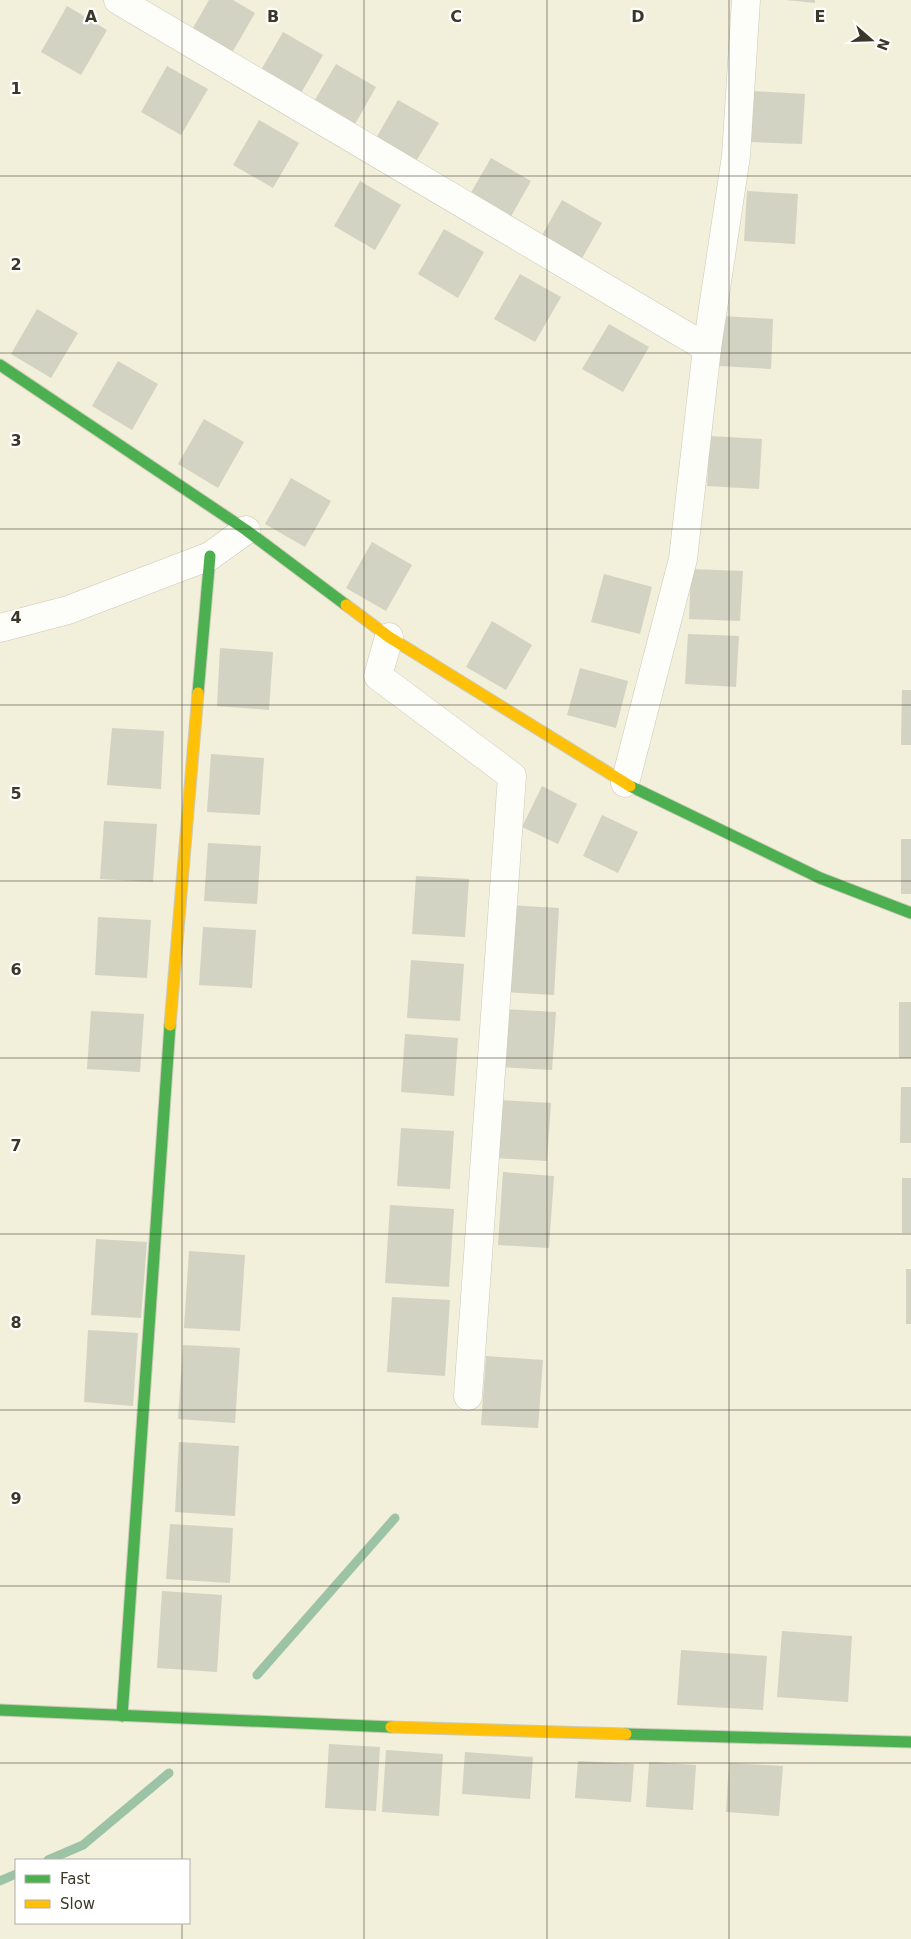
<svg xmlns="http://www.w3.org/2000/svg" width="911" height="1939" viewBox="0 0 911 1939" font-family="'DejaVu Sans',sans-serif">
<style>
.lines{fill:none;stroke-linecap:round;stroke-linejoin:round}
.stream{stroke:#9dc3a6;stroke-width:9}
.building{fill:#d2d3c3}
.street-casing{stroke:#cccab9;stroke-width:29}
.fast-casing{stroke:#cccab9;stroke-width:13}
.slow-casing{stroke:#cccab9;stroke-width:13}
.street{stroke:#fdfdf9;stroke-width:28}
.fast{stroke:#4caf50;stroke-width:11}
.slow{stroke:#ffc107;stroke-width:11}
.grid{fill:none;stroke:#3b3729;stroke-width:1;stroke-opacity:0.55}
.grid-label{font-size:16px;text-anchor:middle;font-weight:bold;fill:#3b3729;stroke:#fff;stroke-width:4.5;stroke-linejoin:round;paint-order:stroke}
</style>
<rect width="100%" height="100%" fill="#f2efda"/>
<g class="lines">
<!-- stream -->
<g class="stream">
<polyline points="257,1675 395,1518"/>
<polyline points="48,1860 83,1845 169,1773"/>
<polyline points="0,1881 16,1874"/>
</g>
</g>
<!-- building -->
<g class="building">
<polygon points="209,0 233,0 255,13 229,58 189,35"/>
<polygon points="786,0 815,0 815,3"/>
<polygon points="67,6 107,30 81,75 41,52"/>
<polygon points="283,32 323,55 297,100 257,77"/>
<polygon points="336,64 376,87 350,133 309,110"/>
<polygon points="167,66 208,89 181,135 141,112"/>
<polygon points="753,91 805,94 802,144 750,142"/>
<polygon points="398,100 439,123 412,168 372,145"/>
<polygon points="259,120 299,143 273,188 233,165"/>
<polygon points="491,158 531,181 505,227 465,203"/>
<polygon points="360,181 401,205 375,250 334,226"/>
<polygon points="747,191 798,194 795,244 744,241"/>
<polygon points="562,200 602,223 576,269 536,246"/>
<polygon points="444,229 484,252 458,298 418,274"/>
<polygon points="520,274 561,297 535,342 494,319"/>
<polygon points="37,309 78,333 51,378 11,354"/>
<polygon points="722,316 773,319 771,369 719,366"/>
<polygon points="609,324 649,347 623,392 582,369"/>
<polygon points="118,361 158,384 132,430 92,406"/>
<polygon points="204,419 244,442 218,488 178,464"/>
<polygon points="710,436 762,439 759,489 707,486"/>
<polygon points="291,478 331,501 305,547 265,524"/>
<polygon points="372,542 412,565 386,611 346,588"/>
<polygon points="691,569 743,571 740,621 689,619"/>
<polygon points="604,574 652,587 640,634 591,622"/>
<polygon points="492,621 532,645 506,690 466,667"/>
<polygon points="688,634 739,636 736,687 685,684"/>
<polygon points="220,648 273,652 269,710 217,706"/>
<polygon points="580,668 628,681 616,728 567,715"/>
<polygon points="902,690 911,690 911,745 901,745"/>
<polygon points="112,728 164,731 161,789 107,785"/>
<polygon points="211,754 264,758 260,815 207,812"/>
<polygon points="542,786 577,804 558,844 522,827"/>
<polygon points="602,815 638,832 618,873 583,856"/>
<polygon points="104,821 157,824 153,882 100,879"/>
<rect x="901" y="839" width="10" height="55"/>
<polygon points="208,843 261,846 257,904 204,901"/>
<polygon points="416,876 469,879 465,937 412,934"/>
<polygon points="508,905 559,908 554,995 503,992"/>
<polygon points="98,917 151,920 147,978 95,975"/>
<polygon points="203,927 256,930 252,988 199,985"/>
<polygon points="411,960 464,964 460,1021 407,1018"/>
<rect x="899" y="1002" width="12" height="56"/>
<polygon points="503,1009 556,1012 552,1070 499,1067"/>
<polygon points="91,1011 144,1014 140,1072 87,1069"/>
<polygon points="405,1034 458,1038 454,1096 401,1092"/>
<polygon points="901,1087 911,1087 911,1143 900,1143"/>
<polygon points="498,1100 551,1103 547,1161 494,1158"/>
<polygon points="401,1128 454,1131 450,1189 397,1186"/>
<polygon points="503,1172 554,1176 549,1248 498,1245"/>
<rect x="902" y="1178" width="9" height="55"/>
<polygon points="390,1205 454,1209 449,1287 385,1283"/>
<polygon points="96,1239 147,1242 141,1318 91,1315"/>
<polygon points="189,1251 245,1255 240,1331 184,1328"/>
<rect x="906" y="1269" width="5" height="55"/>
<polygon points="392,1297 450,1300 445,1376 387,1372"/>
<polygon points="88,1330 138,1333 133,1406 84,1402"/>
<polygon points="183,1345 240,1348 235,1423 178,1419"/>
<polygon points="486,1356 543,1360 538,1428 481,1425"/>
<polygon points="179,1442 239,1446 235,1516 175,1512"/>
<polygon points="170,1524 233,1528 230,1583 166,1579"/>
<polygon points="162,1591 222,1595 217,1672 157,1668"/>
<polygon points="782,1631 852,1636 848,1702 777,1697"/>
<polygon points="681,1650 767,1656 763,1710 677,1705"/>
<polygon points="329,1744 380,1747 376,1811 325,1808"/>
<polygon points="386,1750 443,1754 439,1816 382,1812"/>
<polygon points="465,1752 533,1757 530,1799 462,1794"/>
<polygon points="578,1761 634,1764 631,1802 575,1798"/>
<polygon points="649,1762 696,1765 693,1810 646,1807"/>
<polygon points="729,1763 783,1766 779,1816 726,1812"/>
</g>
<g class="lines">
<!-- street casing -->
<g class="street-casing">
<g id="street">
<polyline points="118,0 707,348"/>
<polyline points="0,628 68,610 210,556 246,530"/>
<polyline points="389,637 378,676 512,776 468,1396"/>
<polyline points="625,783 683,559 707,348 736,156 746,0"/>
</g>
</g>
<!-- fast casing -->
<g class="fast-casing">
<g id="fast">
<polyline points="0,365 246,530 346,605"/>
<polyline points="198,693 210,556"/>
<polyline points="630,786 820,878 911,913"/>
<polyline points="0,1710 391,1727"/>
<polyline points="122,1716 170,1025"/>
<polyline points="626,1734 911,1742"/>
</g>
</g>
<!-- slow casing -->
<g class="slow-casing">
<g id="slow">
<polyline points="346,605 389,637 630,786"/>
<polyline points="170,1025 198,693"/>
<polyline points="391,1727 626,1734"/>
</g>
</g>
<!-- street -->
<use href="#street" class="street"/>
<!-- fast -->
<use href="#fast" class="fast"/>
<!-- slow -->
<use href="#slow" class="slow"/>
</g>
<!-- grid -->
<path class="grid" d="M 182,0 L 182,1860M 364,0 L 364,1939M 547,0 L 547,1939M 729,0 L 729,1939M 0,176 L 911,176M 0,353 L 911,353M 0,529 L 911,529M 0,705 L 911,705M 0,881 L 911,881M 0,1058 L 911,1058M 0,1234 L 911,1234M 0,1410 L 911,1410M 0,1586 L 911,1586M 0,1763 L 911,1763M 182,1923 L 182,1939"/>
<g class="grid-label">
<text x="91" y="22">A</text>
<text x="273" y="22">B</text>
<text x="456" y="22">C</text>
<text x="638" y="22">D</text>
<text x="820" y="22">E</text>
<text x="16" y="94">1</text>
<text x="16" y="270">2</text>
<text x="16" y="446">3</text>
<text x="16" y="623">4</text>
<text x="16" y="799">5</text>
<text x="16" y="975">6</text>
<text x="16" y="1151">7</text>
<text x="16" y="1328">8</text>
<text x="16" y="1504">9</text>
</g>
<!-- legend -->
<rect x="15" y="1859" width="175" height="65" fill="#ffffff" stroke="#b1afa9"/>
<rect x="25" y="1875" width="25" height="8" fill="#4caf50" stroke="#b1afa9"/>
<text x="60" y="1884" font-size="15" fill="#3b3729">Fast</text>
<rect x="25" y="1900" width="25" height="8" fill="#ffc107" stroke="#b1afa9"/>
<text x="60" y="1909" font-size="15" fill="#3b3729">Slow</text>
<!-- north arrow -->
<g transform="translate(871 40) rotate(110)" stroke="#ffffff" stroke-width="4" paint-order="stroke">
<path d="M0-4L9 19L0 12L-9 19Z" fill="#3b3729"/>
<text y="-8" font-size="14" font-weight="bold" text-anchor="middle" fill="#3b3729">N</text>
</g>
</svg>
